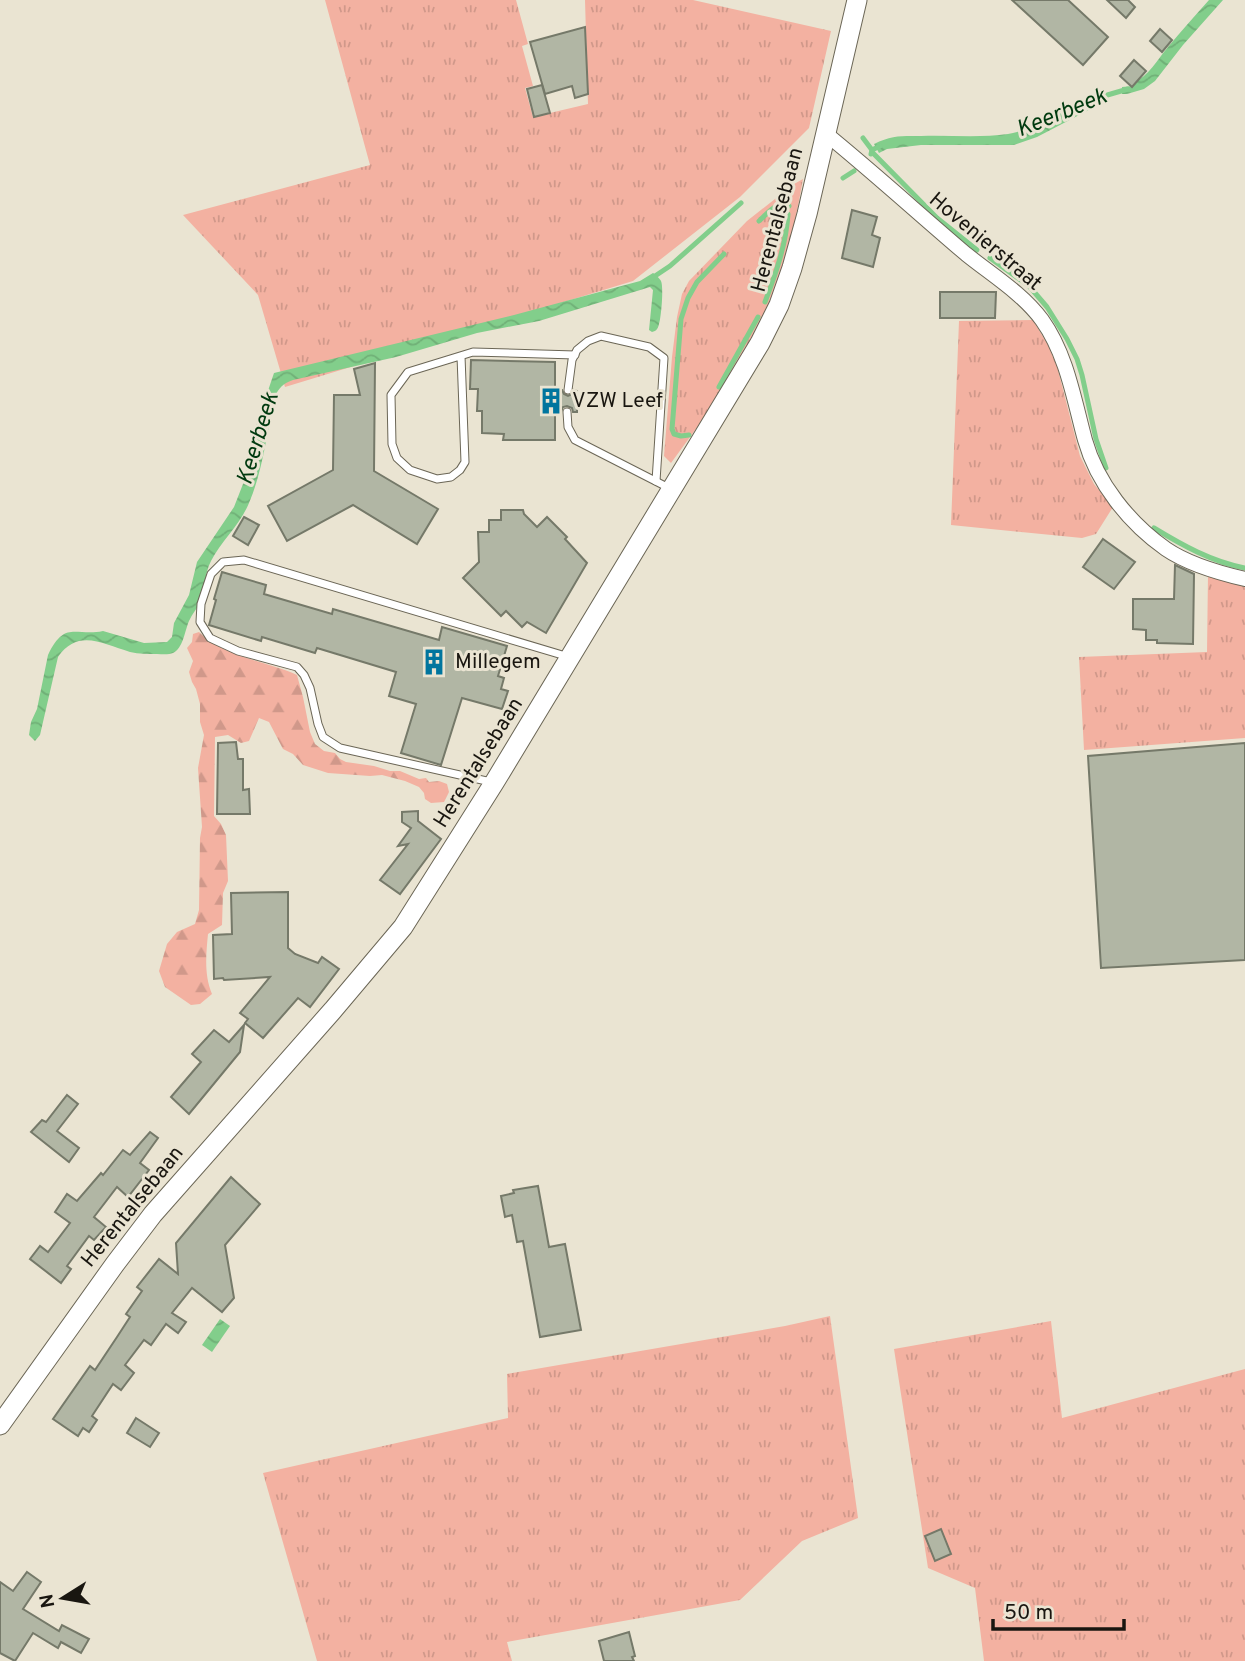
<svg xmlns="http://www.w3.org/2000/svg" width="1245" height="1661" viewBox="0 0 1245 1661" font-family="Overpass,sans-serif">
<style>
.grass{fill:url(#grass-tufts)}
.forest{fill:url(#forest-firs)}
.water{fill:url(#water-waves)}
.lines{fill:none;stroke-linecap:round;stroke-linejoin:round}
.stream{stroke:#82ce8b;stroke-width:5}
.building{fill:#b1b6a4;stroke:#757969;stroke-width:2}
.service-casing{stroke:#6b6656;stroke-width:9}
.minor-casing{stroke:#6b6656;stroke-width:16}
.tertiary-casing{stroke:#6b6656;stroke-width:21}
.service{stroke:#fff;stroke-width:7}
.minor{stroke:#fff;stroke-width:14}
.tertiary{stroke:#fff;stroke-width:19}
.labels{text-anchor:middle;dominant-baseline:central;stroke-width:6;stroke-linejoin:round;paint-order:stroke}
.street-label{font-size:21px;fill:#191610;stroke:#eae4d2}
.poi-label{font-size:21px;fill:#191610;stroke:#eae4d2;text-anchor:start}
.water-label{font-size:23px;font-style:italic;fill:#003a0f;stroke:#eae4d2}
</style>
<defs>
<pattern id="grass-tufts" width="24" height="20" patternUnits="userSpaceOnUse" patternTransform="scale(1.75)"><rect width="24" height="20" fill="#f3b1a1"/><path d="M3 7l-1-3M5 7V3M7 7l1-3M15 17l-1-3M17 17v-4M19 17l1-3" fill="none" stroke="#d0988a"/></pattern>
<pattern id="forest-firs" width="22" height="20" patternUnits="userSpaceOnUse" patternTransform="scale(1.75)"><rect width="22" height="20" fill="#f3b1a1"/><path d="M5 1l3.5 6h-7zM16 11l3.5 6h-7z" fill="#d0988a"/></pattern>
<pattern id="water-waves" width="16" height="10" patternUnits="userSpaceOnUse" patternTransform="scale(1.75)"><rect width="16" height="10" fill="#82ce8b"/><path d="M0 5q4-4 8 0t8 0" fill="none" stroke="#70b077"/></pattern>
</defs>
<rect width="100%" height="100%" fill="#eae4d2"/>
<!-- grass -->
<g class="grass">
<polygon points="325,0 516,0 528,44 522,46 533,86 525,88 533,117 588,104 585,0 693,0 831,31 809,128 740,197 633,281 285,387 258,295 183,215 370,165"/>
<path d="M 803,179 C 797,212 791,246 779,278 C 754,345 714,406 671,463 L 664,456 L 672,357 L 677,317 L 682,294 L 689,281 L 747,221 L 794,184 Z"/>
<polygon points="1033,320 1048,345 1057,366 1080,456 1094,484 1113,507 1096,534 1082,538 951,525 959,321"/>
<polygon points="1208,574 1245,587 1245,738 1084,750 1079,657 1207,652"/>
<polygon points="830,1316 858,1518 802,1541 740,1600 507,1642 512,1661 317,1661 263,1473 508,1418 507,1374 785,1326"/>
<polygon points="1051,1321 1062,1418 1245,1369 1245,1661 984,1661 975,1588 928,1568 894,1349"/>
</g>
<!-- forest -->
<path class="forest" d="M 199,632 C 223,657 267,661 297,675 L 303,697 L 310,732 L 315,744 L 324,751 L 335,753 L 340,759 L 346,762 L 374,766 L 390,771 L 400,771 L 419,779 L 426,778 L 429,782 L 439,781 L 447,784 L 449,792 L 444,802 L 431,803 L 425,799 L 424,793 L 419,787 L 405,781 L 382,775 L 370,776 L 328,773 L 303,765 L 293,754 L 283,749 L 269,722 L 259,718 L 249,741 L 241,743 L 228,735 L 215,737 L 214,816 L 221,824 L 226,835 L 228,881 L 223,893 L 222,925 L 208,934 C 206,955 204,975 212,994 L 200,1004 L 191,1005 L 165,987 L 159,971 L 167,944 L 177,932 L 195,924 L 199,910 L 200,838 L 202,827 L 198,768 L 204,735 L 200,722 L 200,704 L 196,689 L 192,682 L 189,672 L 193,661 L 187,648 L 192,642 L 193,634 Z"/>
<!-- water -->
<g class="water">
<path d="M 1209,0 L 1223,0 L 1183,45 L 1155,81 L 1144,89 L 1127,94 L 1122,94 L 1122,87 L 1134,86 L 1133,83 C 1150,75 1156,61 1168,47 C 1181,31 1195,16 1209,0 Z"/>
<path d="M 1102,92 L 1106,101 L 1037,137 L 1014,145 L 921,145 L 887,149 L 879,153 L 874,144 C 892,135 902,136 921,136 C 949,135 981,138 1008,134 C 1038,129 1074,105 1102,92 Z"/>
<path d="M 653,273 C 655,274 660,279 661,281 C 664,287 661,326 657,329 C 656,331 654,331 652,332 L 649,330 L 653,290 L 650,287 L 539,321 L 477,333 L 396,357 L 293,380 C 282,384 279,388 274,398 C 267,433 263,470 249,503 C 240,525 222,540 211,561 C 204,574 206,589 200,602 C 197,609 192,614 189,621 C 185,630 183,649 173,653 C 168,655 162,654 157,654 C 148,654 139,654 130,652 C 103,644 78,628 58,657 L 40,735 L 35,741 L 29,735 L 31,722 L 37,709 L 48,655 C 65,619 76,637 103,631 L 144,643 L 167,642 L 172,637 L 174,623 L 189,595 L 197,562 L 234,507 L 243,484 L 256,426 L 274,373 L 514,315 L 640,281 Z"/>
<polygon points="220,1319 230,1326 212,1352 202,1345"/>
</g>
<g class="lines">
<!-- stream -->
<g class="stream">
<polyline points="1097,98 1128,89"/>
<polyline points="863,138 872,150"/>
<polyline points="872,152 937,218 977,250"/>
<polyline points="871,154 872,150 880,146"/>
<polyline points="843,178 854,171"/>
<path d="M 759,221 C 768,213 776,201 789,206"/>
<polyline points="990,258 1029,286 1047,307 1067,339 1077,359 1082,375 1096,439 1106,468"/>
<polyline points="652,278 670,266 741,203"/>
<path d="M 765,302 C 776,273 786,245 788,214"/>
<polyline points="719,387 758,317"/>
<polyline points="689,435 681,436 674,434 672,429 681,319 688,298 697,282 724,254"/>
<path d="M 1154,528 C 1182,545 1212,562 1245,568"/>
</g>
</g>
<!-- building -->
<g class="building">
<polygon points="1012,0 1068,0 1108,37 1083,65"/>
<polygon points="1107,0 1128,0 1135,7 1126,18"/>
<polygon points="585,27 588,94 575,98 572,86 545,94 530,42"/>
<polygon points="1160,29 1172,40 1162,52 1150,41"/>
<polygon points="1134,60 1146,71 1132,87 1120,76"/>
<polygon points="542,85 550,113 534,117 527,89"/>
<polygon points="852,210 877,217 872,235 880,238 873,267 842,258"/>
<polygon points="940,292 996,292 995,318 940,318"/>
<polygon points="471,360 555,362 555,390 562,390 564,394 568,396 572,394 574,390 577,391 577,412 573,412 572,408 567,406 563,407 561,412 555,412 555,440 503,440 504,434 482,433 482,411 477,411 478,389 470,389"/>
<polygon points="375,363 374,471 438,509 417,544 353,505 287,541 268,506 333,470 334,395 360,395 354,369"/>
<polygon points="501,510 523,510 524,514 537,527 547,517 567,537 565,539 587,563 546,633 527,622 522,627 506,611 501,616 463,578 479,562 478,532 489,532 489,520 501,520"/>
<polygon points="244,517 259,525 248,545 233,536"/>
<polygon points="1103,539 1135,562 1114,589 1083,567"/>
<polygon points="1175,565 1194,574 1193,644 1157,643 1157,640 1146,640 1146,630 1133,629 1133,599 1174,599"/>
<polygon points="222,572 266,585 264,594 332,614 333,609 439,640 442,627 507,646 498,676 504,678 501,689 508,691 502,709 462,698 441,765 401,753 416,704 389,696 396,672 317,648 315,653 262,637 261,641 209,625 216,600 214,599"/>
<polygon points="236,742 238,759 243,759 243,790 249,789 250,814 217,814 218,743"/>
<polygon points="1245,743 1245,960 1101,968 1088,756"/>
<polygon points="418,811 418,821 441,839 400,894 380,880 408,844 398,846 411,828 402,822 402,812"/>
<polygon points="288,892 288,948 295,954 318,963 322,957 339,969 310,1007 298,998 263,1038 245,1023 248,1019 240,1013 270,977 224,980 223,978 214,979 213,935 232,934 231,893"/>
<polygon points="244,1025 240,1052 189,1114 171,1097 201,1062 192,1054 214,1030 229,1042"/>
<polygon points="67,1095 78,1104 57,1131 79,1148 69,1162 31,1132 42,1120 46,1122"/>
<polygon points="150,1132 158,1138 140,1163 149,1170 128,1197 117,1187 94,1217 106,1227 94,1240 89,1236 67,1266 71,1269 61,1283 30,1259 40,1246 48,1252 70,1223 55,1212 67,1194 77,1201 101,1173 103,1175 123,1150 130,1155"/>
<polygon points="231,1177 260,1204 225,1245 234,1298 222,1312 192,1288 172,1313 186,1322 178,1333 166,1324 151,1345 144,1340 125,1365 134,1373 121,1390 113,1384 92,1416 97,1420 89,1432 83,1428 78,1436 53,1419 90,1366 95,1370 117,1337 130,1317 126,1314 142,1291 137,1287 159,1259 178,1274 176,1243"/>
<polygon points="538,1186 549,1247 565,1244 581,1330 540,1337 523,1241 517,1242 512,1215 505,1217 501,1196 514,1193 513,1190"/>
<polygon points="136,1418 159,1433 150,1447 127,1433"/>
<polygon points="941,1529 951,1554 935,1561 925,1536"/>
<polygon points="27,1572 41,1582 23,1609 59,1631 62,1625 89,1639 81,1653 61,1642 58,1648 33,1633 15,1661 0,1653 0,1582 13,1591"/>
<polygon points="629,1632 635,1656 632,1657 634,1661 604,1661 599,1641"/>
</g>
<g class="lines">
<!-- service casing -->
<g class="service-casing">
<g id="service">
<polyline points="461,356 465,462 460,470 451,477 437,479 410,470 397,458 392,444 391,395 408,372 473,352 575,355"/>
<polyline points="568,390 572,360 577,350 588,341 601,336 649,347 664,358 656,481"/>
<polyline points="567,412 568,427 575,440 671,489"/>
<polyline points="491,782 340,748 323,737 318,724 310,688 304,675 297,667 238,651 210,638 200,622 201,604 211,574 223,562 244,560 569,657"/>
</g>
</g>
<!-- minor casing -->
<g class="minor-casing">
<path id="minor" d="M 825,133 C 873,172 919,214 966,254 C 992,275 1022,293 1042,320 C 1067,355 1074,400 1085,440 C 1097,483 1129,523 1166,549 C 1188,564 1219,573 1245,579"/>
</g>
<!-- tertiary casing -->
<g class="tertiary-casing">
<polyline id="tertiary" points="0,1425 115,1264 153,1214 333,1010 403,927 494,783 760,343 779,305 792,268 807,214 857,0"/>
</g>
<!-- service -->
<use href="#service" class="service"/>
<!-- minor -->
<use href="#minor" class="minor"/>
<!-- tertiary -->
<use href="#tertiary" class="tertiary"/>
</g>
<!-- icons -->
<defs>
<g id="building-bare" transform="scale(2.1)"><path d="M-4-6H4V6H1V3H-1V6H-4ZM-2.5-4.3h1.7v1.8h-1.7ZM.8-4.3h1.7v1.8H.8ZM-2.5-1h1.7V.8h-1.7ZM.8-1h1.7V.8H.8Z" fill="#00759e" stroke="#eae4d2" stroke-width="2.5" paint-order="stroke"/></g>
</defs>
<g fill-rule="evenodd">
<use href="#building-bare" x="551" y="401"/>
<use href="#building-bare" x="434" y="662"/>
</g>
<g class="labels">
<!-- street labels -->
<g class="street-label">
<text transform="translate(778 220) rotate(-75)">Herentalsebaan</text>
<text transform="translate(985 242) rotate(40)">Hovenierstraat</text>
<text transform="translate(479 763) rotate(-58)">Herentalsebaan</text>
<text transform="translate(133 1207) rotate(-51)">Herentalsebaan</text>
</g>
<!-- poi labels -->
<g class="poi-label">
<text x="572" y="401">VZW Leef</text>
<text x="455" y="662">Millegem</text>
</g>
<!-- water labels -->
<g class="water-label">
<text transform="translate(1062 114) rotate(-22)">Keerbeek</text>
<text transform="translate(259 439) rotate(-73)">Keerbeek</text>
</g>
</g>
<!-- north arrow -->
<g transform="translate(63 1598) rotate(259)" stroke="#eae4d2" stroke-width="5" paint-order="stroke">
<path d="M0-5L12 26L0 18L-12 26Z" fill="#191610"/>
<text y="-10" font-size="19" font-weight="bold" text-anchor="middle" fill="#191610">N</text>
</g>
<!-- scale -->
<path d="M993 1619v10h131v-10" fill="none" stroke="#191610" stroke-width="3.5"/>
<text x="1004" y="1619" font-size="21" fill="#191610" stroke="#eae4d2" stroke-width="5" paint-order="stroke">50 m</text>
</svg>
